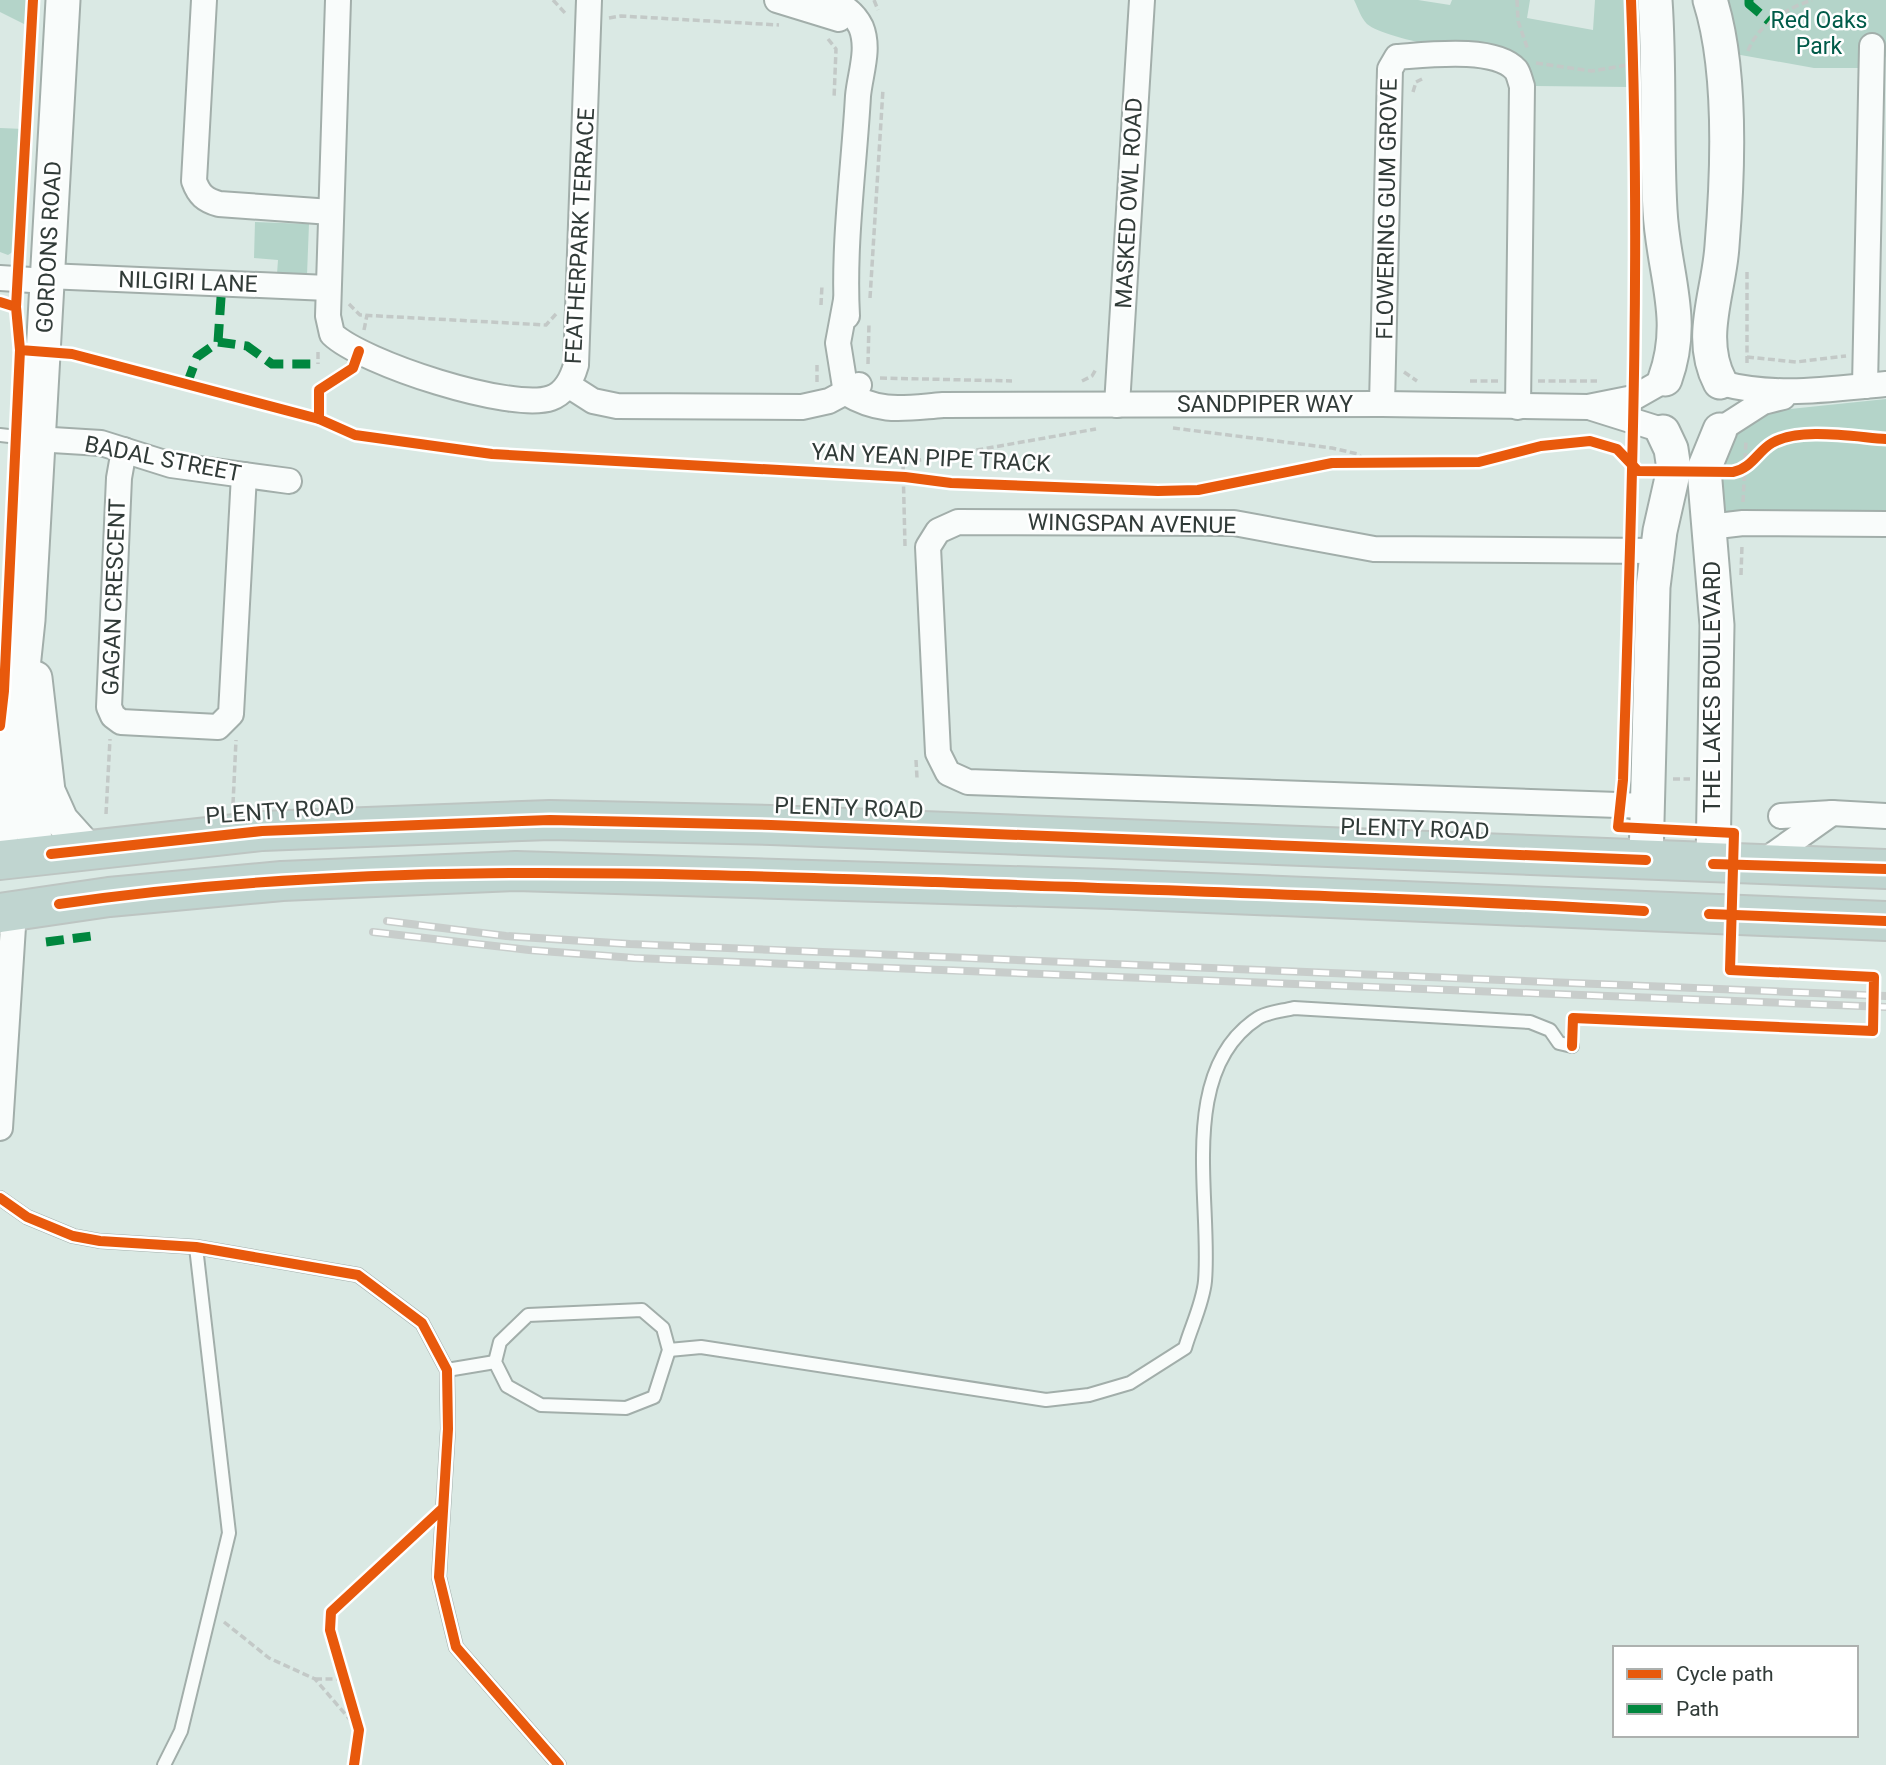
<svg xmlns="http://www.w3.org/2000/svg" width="1886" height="1765" viewBox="0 0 1886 1765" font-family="Roboto,sans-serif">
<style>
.green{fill:#b4d4c9}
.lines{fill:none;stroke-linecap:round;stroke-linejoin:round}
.lane-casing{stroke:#a2aeaa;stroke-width:16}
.street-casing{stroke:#a2aeaa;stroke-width:28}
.secondary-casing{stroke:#a2aeaa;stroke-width:37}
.highway-casing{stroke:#bdc5c2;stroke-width:42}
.path{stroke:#c3c9c7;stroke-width:3.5;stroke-dasharray:7 3.5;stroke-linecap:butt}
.lane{stroke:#f9fcfb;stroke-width:12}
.street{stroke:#f9fcfb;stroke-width:24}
.secondary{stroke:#f9fcfb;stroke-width:33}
.highway{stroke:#c0d5d0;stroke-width:38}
.rail-casing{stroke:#c8cdcb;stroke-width:8}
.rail{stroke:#fff;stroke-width:5;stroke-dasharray:16;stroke-linecap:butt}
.quiet{stroke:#00873e;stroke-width:9;stroke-dasharray:18 9;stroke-linecap:butt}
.cycleway-casing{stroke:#fff;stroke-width:15}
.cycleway{stroke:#e8590c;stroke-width:10}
.labels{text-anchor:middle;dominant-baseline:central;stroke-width:5;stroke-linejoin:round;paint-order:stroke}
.park-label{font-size:23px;fill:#015b49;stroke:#fff}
.street-label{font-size:23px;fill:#313b38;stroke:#fff}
</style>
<rect width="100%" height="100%" fill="#dae9e4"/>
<!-- green -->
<g class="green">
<polygon points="0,0 31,0 30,27 0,12"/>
<path d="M 1354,0 L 1418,0 L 1450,5 L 1452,0 L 1530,0 L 1527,18 L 1593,30 L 1595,0 L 1628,0 L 1630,87 L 1535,86 L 1530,68 L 1524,62 C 1493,56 1387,41 1367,24 C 1361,18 1358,8 1354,0 Z"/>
<polygon points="1724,0 1886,0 1886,58 1880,45 1862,68 1814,68 1735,54"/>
<polygon points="0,128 24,129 17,249 8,255 0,252"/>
<polygon points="255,222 309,224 307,275 277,274 278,260 254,258"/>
<polygon points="1886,399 1886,516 1730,513 1723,510 1714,484 1726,441 1762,412"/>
</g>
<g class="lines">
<!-- lane casing -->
<g class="lane-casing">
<g id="lane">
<polyline points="0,435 35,439"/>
<polyline points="0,1198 27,1217 73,1236 100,1241 196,1247 358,1275 422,1323 447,1370 448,1429 439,1577 456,1647 559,1765"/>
<polygon points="642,1310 663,1328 669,1350 654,1397 626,1408 541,1405 507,1386 495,1362 500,1342 528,1315"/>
<path d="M 669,1350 L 701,1347 L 1046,1400 L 1089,1395 L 1130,1383 L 1185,1348 C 1191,1327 1203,1303 1205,1281 C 1212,1201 1176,1071 1258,1018 C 1267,1012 1283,1011 1294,1008 L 1530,1022 L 1550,1030 L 1559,1043 L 1572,1046"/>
<polyline points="447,1370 495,1362"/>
<polyline points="164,1765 181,1731 229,1533 196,1247"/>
</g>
</g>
<!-- street casing -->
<g class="street-casing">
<g id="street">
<path d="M 204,0 L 194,181 C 199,195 205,200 219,204 L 331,212"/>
<path d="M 338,0 L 328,316 L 332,334 C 362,363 512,412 551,398 C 565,393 572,379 576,365 L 589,0"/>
<polyline points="777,0 839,19"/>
<path d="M 824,0 C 841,4 853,11 861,27 C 870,49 860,74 858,96 C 854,168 843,244 847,316"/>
<polyline points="47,276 328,288"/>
<polyline points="0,278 47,281"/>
<path d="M 846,300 L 838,343 L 846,393 C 881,414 904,408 943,405 L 1382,404 L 1588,407 L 1633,398 L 1663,381"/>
<path d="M 1721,383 C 1776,398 1830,389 1886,384"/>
<polyline points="568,385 593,401 617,406 802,407 829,401 859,385"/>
<polyline points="1865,386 1872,46"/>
<path d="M 1382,404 L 1390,69 L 1397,57 C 1426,55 1495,46 1516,70 C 1519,74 1520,81 1522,86 L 1518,407"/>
<polyline points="1117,405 1142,0"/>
<polyline points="1592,408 1662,430"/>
<polyline points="1721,429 1763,402 1783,397"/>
<polyline points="36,439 101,443 171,465 289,481"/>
<polyline points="124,450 119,478 109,707 113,716 121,722 218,727 231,714 244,475"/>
<polyline points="1709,527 1743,523 1886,524"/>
<polyline points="1647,806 968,782 948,773 938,753 928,547 938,531 958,522 1234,523 1374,549 1657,551"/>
<polyline points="1781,816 1832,813 1886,816"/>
<polyline points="1760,864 1832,813"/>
<polyline points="0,1128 14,911"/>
</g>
</g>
<!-- secondary casing -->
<g class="secondary-casing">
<g id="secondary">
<path d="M 1655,0 C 1660,70 1656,140 1660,210 C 1663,272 1687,319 1665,379"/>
<path d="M 1710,0 C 1732,69 1728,173 1722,246 C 1719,293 1697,338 1720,382"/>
<polyline points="35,678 48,791 61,820 87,849"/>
<polyline points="32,751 35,855"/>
<polyline points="0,846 13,763 28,620 63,0"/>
<polyline points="1646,860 1653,587 1660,531 1674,469 1671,449 1663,432"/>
<polyline points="1713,864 1717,625 1704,469 1720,430"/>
</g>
</g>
<!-- highway casing -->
<g class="highway-casing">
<g id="highway">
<polyline points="0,860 262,831 550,820 771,825 1886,869"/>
<polyline points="0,913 109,897 282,881 516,871 1112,889 1886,921"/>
</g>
</g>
<!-- path -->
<g class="path">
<polyline points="553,0 566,14"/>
<polyline points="874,0 878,10"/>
<polyline points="1517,0 1518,21 1528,50"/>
<polyline points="609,18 621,16 779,25"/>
<polyline points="828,39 836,49 834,99"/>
<path d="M 1748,51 C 1758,24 1786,9 1812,0"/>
<polyline points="1536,63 1592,71 1633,64"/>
<polyline points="1413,92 1416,82 1422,79"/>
<polyline points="1747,272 1747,366"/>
<polyline points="870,298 883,89"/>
<polyline points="349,304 360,315 546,325 556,314"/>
<polyline points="821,305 822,285"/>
<polyline points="364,330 367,315"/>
<polyline points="318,352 318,364"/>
<polyline points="1747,357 1796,362 1846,356"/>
<polyline points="868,364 869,323"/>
<polyline points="1404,372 1417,381"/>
<polyline points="880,378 1012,381"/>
<polyline points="1082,381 1092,376 1096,369"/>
<polyline points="1470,381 1498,381"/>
<polyline points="1538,381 1597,381"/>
<polyline points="817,382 817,365"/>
<polyline points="1173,428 1332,448 1358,454 1366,462"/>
<polyline points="1743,502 1746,440"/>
<polyline points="905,546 903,463 1096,429"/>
<polyline points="1741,575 1742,545"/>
<polyline points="916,760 917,778"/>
<polyline points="1673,779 1690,779"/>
<polyline points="233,804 236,740"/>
<polyline points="106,814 110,739"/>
<polyline points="224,1622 269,1658 315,1679 358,1729"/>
<polyline points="315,1679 344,1679"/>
<polyline points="354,1765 359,1730 330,1630 331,1612 427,1523"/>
</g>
<!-- lane -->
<use href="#lane" class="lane"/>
<!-- street -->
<use href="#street" class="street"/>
<!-- secondary -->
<use href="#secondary" class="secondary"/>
<!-- highway -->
<use href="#highway" class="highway"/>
<!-- rail casing -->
<g class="rail-casing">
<g id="rail">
<polyline points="387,921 506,936 630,944 1886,996"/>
<polyline points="373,932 529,950 634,958 1886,1007"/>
</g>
</g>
<!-- rail -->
<use href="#rail" class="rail"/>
<!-- quiet -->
<g class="quiet">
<polyline points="1749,0 1749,4 1769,21"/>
<polyline points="218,342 222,283"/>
<polyline points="187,384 197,357 218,342 247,346 272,364 318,364"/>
<polyline points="46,942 99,935"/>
</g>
<!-- cycleway casing -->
<g class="cycleway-casing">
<g id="cycleway">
<path d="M 0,302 L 16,307 L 20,350 L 72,354 L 319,419 L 355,435 L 492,454 L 905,477 L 951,483 L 1158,491 L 1198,490 L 1332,463 L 1479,462 L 1541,446 L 1590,441 L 1617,449 L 1638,471 L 1733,472 C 1751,469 1758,451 1772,443 C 1799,427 1855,437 1886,439"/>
<polyline points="16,307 33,0"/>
<polyline points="319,419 319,390 353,368 359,351"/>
<polyline points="0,726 4,691 20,350"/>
<polyline points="51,854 262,831 550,820 771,825 1646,860"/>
<polyline points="1713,864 1886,869"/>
<path d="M 59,904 C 350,861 643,872 935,882 C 1171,891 1408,897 1644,911"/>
<polyline points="1709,914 1886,921"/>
<path d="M 1572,1046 L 1573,1018 L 1873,1031 L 1874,977 L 1730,970 L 1734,833 L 1618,827 L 1623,780 C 1631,520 1641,260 1631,0"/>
<polyline points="0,1198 27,1217 73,1236 100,1241 196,1247 358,1275 422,1323 447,1370 448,1429 439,1577 456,1647 559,1765"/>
<polyline points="354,1765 359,1730 330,1630 331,1612 441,1510"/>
</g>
</g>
<!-- cycleway -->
<use href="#cycleway" class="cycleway"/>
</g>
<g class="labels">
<!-- park labels -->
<g class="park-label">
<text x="1819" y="20">Red Oaks<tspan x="1819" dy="26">Park</tspan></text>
</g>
<!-- street labels -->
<g class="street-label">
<text transform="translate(1129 203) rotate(-87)">MASKED OWL ROAD</text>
<text transform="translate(1387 209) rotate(-89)">FLOWERING GUM GROVE</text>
<text transform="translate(580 236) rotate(-87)">FEATHERPARK TERRACE</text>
<text transform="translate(49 247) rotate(-87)">GORDONS ROAD</text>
<text transform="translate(188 282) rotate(2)">NILGIRI LANE</text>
<text x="1265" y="404">SANDPIPER WAY</text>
<text transform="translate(931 458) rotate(3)">YAN YEAN PIPE TRACK</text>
<text transform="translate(163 459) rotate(11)">BADAL STREET</text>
<text transform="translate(1132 524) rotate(1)">WINGSPAN AVENUE</text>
<text transform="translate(114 597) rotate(-88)">GAGAN CRESCENT</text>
<text transform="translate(1712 687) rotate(-90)">THE LAKES BOULEVARD</text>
<text transform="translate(849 808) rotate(2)">PLENTY ROAD</text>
<text transform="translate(280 811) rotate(-4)">PLENTY ROAD</text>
<text transform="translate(1415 829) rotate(2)">PLENTY ROAD</text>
</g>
</g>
<!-- legend -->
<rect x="1613" y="1646" width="245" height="91" fill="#ffffff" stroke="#adb1af" stroke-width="2"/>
<rect x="1627" y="1669" width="35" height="10" fill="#e8590c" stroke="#adb1af" stroke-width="2"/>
<text x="1676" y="1681" font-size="21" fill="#313b38">Cycle path</text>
<rect x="1627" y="1704" width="35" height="10" fill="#00873e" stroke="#adb1af" stroke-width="2"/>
<text x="1676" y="1716" font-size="21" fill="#313b38">Path</text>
</svg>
